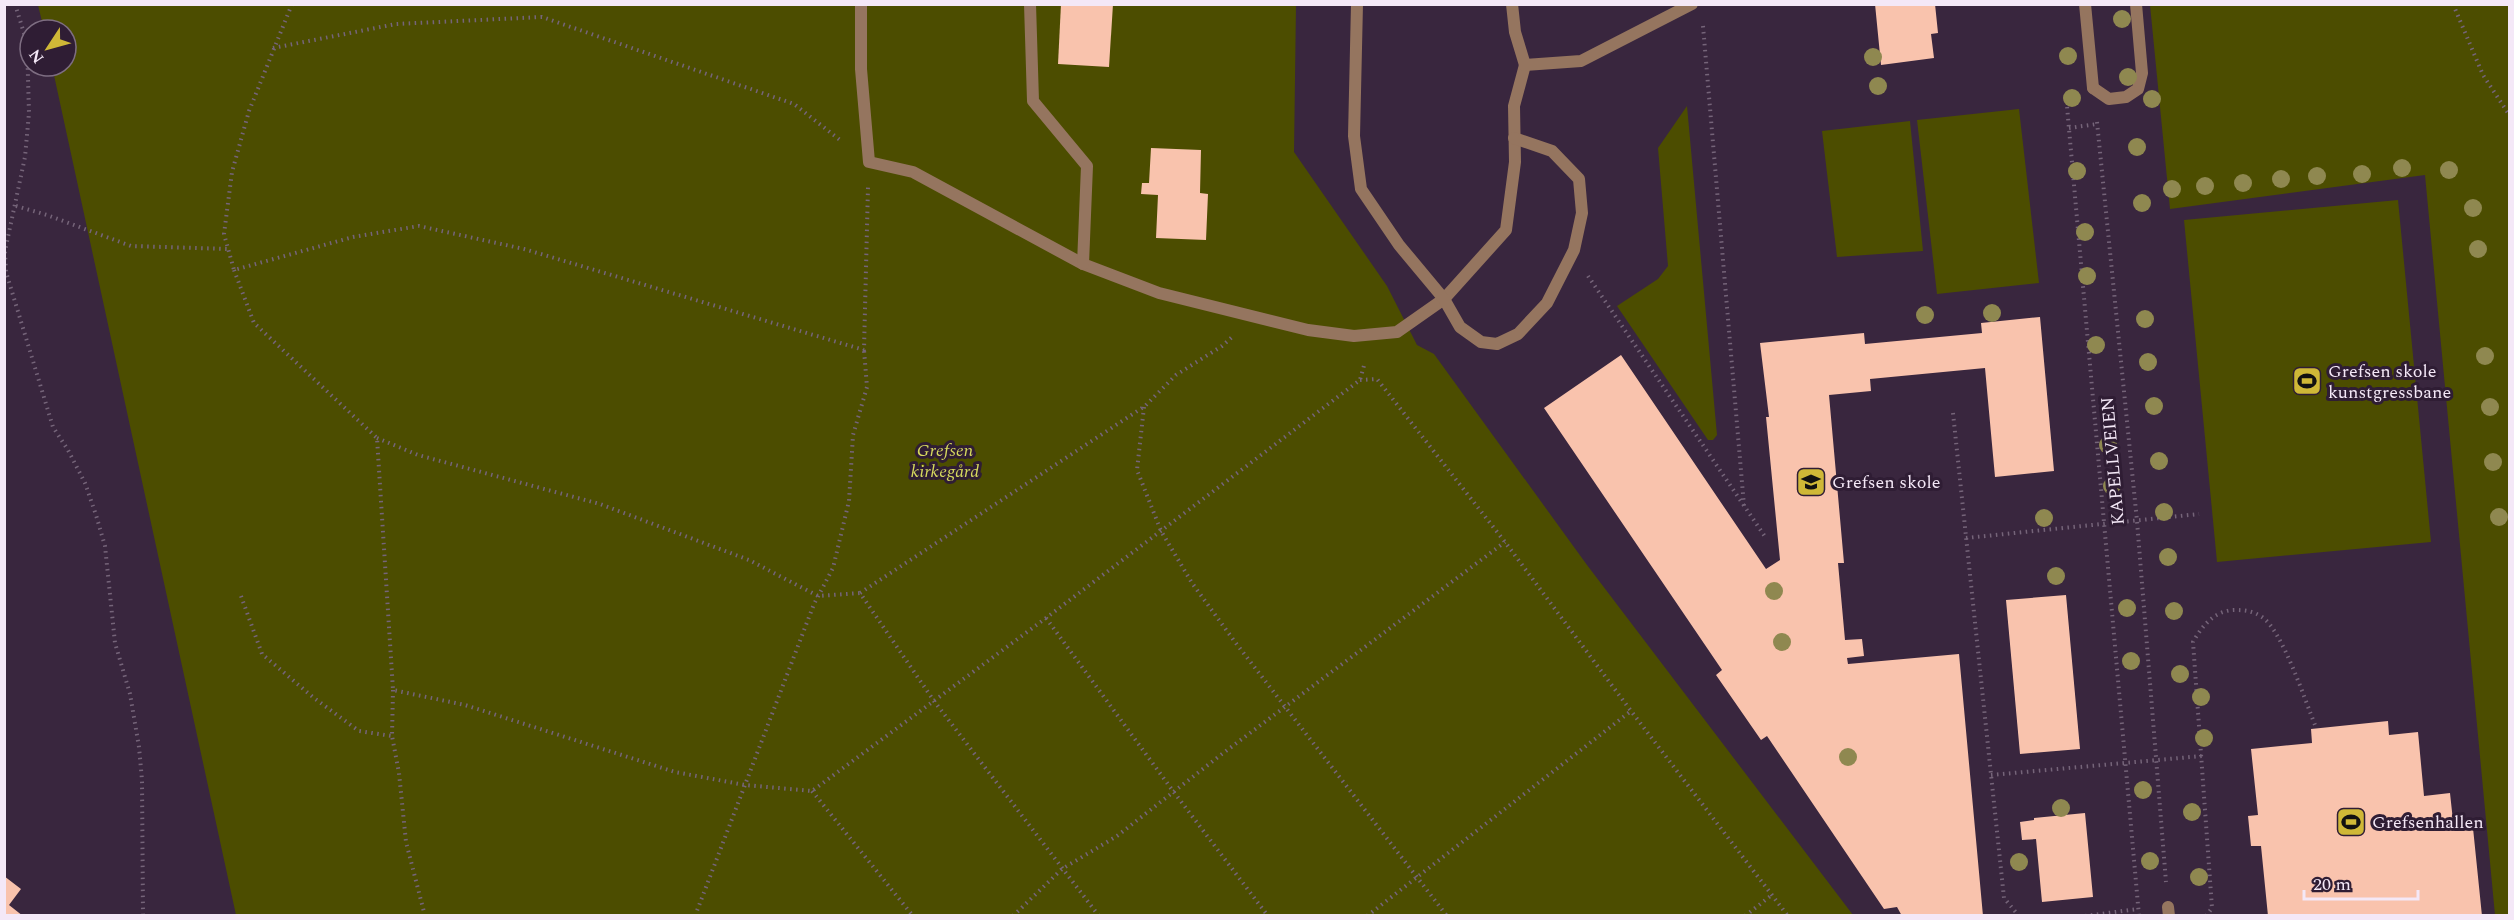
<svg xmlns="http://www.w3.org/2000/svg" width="2514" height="920" viewBox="0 0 2514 920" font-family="Spectral,serif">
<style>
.green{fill:#4c4d00}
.building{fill:#f9c3ad}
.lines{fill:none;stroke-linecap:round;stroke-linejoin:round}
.path{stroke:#756479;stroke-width:4;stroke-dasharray:1.5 4.5;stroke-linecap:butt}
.lane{stroke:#95755f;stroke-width:12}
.street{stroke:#95755f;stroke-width:12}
.tree{fill:#8f8850}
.labels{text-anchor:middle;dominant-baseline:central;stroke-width:6;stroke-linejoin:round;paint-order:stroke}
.poi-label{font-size:18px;fill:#f4e8f7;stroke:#2f1d34;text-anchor:start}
.park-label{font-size:18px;font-style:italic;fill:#d6d95e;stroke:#2f1d34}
.street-label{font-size:18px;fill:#f4e8f7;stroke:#2f1d34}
</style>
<rect width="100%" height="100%" fill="#39263e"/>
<!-- green -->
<g class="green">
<polygon points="38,5 1296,5 1294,152 1387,286 1417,345 1434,354 1587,565 1853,915 236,915 52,66 66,66 66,30 44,30"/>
<polygon points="2150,5 2509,5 2509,915 2495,915 2425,175 2170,209"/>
<polygon points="1687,106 1717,435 1713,440 1708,440 1617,306 1658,279 1668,266 1658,148"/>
<polygon points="2019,109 2039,283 1937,294 1917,120"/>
<polygon points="1910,121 1923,251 1837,257 1822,131"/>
<polygon points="2398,200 2431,542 2217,562 2184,220"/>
</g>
<!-- building -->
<g class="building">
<polygon points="1061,4 1113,4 1109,67 1058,64"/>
<polygon points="1875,4 1935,4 1938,33 1931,34 1934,58 1881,65"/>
<polygon points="1151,148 1201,150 1200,193 1208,194 1206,240 1156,238 1158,195 1141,194 1142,183 1149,183"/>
<polygon points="2040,317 2054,471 1995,477 1985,368 1870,379 1871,391 1829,395 1844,563 1838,563 1845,640 1862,639 1864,656 1847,658 1848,664 1959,654 1983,916 1902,916 1897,907 1884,909 1767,736 1761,740 1716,675 1722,670 1544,408 1621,355 1766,569 1780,560 1766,417 1769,417 1760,343 1864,333 1865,344 1982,333 1981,323"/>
<polygon points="2066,595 2080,749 2020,754 2006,600"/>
<polygon points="2388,721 2389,735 2418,732 2424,796 2450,793 2454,830 2473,828 2482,916 2268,916 2261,846 2251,846 2248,816 2258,815 2251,749 2312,743 2311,729"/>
<polygon points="2085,813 2093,897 2042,902 2036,839 2022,840 2020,822 2034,820 2034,818"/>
<polygon points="4,876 21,889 9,905 23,916 4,916"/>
</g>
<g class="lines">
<!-- path -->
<g class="path">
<polyline points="15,4 27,43 29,113 25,157 5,251 6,272 53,427 68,450 85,483 96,515 105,546 115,643 130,694 139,747 142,780 143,916"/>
<polyline points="292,4 249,111 232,172 224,234 234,270 353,237 419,226 524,249 864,350 868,187"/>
<polyline points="2453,4 2483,75 2510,116"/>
<polyline points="1703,26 1744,506"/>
<polyline points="273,48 396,24 542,17 794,104 840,140"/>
<polyline points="2066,95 2139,916"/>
<polyline points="2097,122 2137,521 2166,882"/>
<polyline points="2069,128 2097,124"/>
<polyline points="16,206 47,215 131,246 228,249"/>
<polyline points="234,270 254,323 377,438 393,690 465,705 675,772 745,785 812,791 1046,618 1360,380 1365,362"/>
<polyline points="1588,276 1766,538"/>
<polyline points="1360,380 1377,379 1505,542 1631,711 1788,916"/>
<polyline points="1144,407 1137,470 1161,531 1192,583 1235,642 1447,916"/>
<polyline points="1953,413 2004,898 2019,916"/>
<polyline points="377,438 418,455 600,504 749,560 818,596 860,593"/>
<polyline points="1966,538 2199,514"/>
<polyline points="241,596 262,654 314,698 359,731 392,736"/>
<polyline points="1046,618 1173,791 1268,916"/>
<polyline points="393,690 392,736 399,773 406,842 425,916"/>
<polyline points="1991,775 2202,756"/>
<polyline points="812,791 913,916"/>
<polyline points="695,916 814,604 833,568 849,501 853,435 867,387 864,350"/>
<polyline points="1013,916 1062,869 1117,836 1222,754 1505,542"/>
<polyline points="1099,916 934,701 860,593 1145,406 1176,375 1222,346 1232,337"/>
<polyline points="1367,916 1631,711"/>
<polyline points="1745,916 1773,894"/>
<polyline points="2085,916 2138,909"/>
<path d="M 2206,916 L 2212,908 L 2193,642 C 2202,626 2215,610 2235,610 C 2245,610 2253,611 2262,617 C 2282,630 2305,700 2315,725"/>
</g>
<!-- lane -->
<g class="lane">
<polyline points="861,4 861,69 869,162 913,172 1083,264 1159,293 1308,330 1354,336 1397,332 1444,299 1506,230 1515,162 1514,106 1525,65"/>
<polyline points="1030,4 1033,101 1087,166 1083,264"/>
<polyline points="1357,4 1354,136 1361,189 1399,245 1444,299 1460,327 1481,342 1497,344 1518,334 1547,303 1574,250 1582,213 1579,179 1552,151 1514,138"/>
<polyline points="2093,88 2109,99 2126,97 2138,89 2142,73 2136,4"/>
</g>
<!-- street -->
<g class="street">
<polyline points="1512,4 1515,32 1525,65 1581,61 1692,4"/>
<polyline points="2085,4 2093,88"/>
<polyline points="2168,907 2169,916"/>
</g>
</g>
<!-- trees -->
<g class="tree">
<circle cx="2122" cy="19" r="9"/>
<circle cx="2068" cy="56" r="9"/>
<circle cx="1873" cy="57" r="9"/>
<circle cx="2128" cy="77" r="9"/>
<circle cx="1878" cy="86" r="9"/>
<circle cx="2072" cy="98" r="9"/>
<circle cx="2152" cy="99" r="9"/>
<circle cx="2137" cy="147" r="9"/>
<circle cx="2402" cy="168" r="9"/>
<circle cx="2449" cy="170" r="9"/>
<circle cx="2077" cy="171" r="9"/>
<circle cx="2362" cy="174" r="9"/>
<circle cx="2317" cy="176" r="9"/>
<circle cx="2281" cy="179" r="9"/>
<circle cx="2243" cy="183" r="9"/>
<circle cx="2205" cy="186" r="9"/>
<circle cx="2172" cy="189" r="9"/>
<circle cx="2142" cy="203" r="9"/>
<circle cx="2473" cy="208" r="9"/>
<circle cx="2085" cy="232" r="9"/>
<circle cx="2478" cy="249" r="9"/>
<circle cx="2087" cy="276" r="9"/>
<circle cx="1992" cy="313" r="9"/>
<circle cx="1925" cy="315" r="9"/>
<circle cx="2145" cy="319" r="9"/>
<circle cx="2096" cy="345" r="9"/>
<circle cx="2485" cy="356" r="9"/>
<circle cx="2148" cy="362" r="9"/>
<circle cx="2154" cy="406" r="9"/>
<circle cx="2490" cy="407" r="9"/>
<circle cx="2108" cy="445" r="9"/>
<circle cx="2159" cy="461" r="9"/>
<circle cx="2493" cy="462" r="9"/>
<circle cx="2112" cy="486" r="9"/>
<circle cx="2164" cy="512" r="9"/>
<circle cx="2499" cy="517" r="9"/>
<circle cx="2044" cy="518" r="9"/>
<circle cx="2168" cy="557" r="9"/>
<circle cx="2056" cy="576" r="9"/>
<circle cx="1774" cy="591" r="9"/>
<circle cx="2127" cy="608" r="9"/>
<circle cx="2174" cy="611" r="9"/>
<circle cx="1782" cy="642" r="9"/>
<circle cx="2131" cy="661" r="9"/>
<circle cx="2180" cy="674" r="9"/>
<circle cx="2201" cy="697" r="9"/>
<circle cx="2204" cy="738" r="9"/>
<circle cx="1848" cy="757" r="9"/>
<circle cx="2143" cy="790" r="9"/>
<circle cx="2061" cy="808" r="9"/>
<circle cx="2192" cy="812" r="9"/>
<circle cx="2150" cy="861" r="9"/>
<circle cx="2019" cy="862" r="9"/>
<circle cx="2199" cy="877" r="9"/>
</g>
<!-- icons -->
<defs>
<g id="stadium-square" transform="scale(1.5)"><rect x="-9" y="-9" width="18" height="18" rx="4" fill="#cfb837" stroke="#2f1d34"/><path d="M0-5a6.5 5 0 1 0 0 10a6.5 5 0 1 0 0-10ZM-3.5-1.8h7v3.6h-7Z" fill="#111"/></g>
<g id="school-square" transform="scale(1.5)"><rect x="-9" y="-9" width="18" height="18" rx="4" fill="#cfb837" stroke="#2f1d34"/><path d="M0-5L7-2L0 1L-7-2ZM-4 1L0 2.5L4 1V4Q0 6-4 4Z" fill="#111"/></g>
</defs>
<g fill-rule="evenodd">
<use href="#stadium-square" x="2307" y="381"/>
<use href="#school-square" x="1811" y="482"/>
<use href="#stadium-square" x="2351" y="822"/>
</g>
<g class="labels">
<!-- poi labels -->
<g class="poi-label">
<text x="2328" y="371">Grefsen skole<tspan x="2328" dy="21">kunstgressbane</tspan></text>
<text x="1832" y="482">Grefsen skole</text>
<text x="2372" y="822">Grefsenhallen</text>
</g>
<!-- park labels -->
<g class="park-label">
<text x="945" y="450">Grefsen<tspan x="945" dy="21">kirkegård</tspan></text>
</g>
<!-- street labels -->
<g class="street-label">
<text transform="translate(2113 461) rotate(-95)">KAPELLVEIEN</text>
</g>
</g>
<!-- border -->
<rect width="2514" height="920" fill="none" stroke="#f4e8f7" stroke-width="12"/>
<!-- north arrow -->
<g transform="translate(48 48) rotate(234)"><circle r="28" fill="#2f1d34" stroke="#7e6e82" stroke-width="1.5"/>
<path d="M0-4.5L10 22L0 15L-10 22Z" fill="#cfb837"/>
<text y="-9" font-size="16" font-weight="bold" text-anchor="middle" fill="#f4e8f7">N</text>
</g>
<!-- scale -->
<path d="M2304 890v9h114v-9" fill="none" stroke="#f4e8f7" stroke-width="3"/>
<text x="2313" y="890" font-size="18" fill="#f4e8f7" stroke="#2f1d34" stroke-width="4.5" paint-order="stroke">20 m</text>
</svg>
